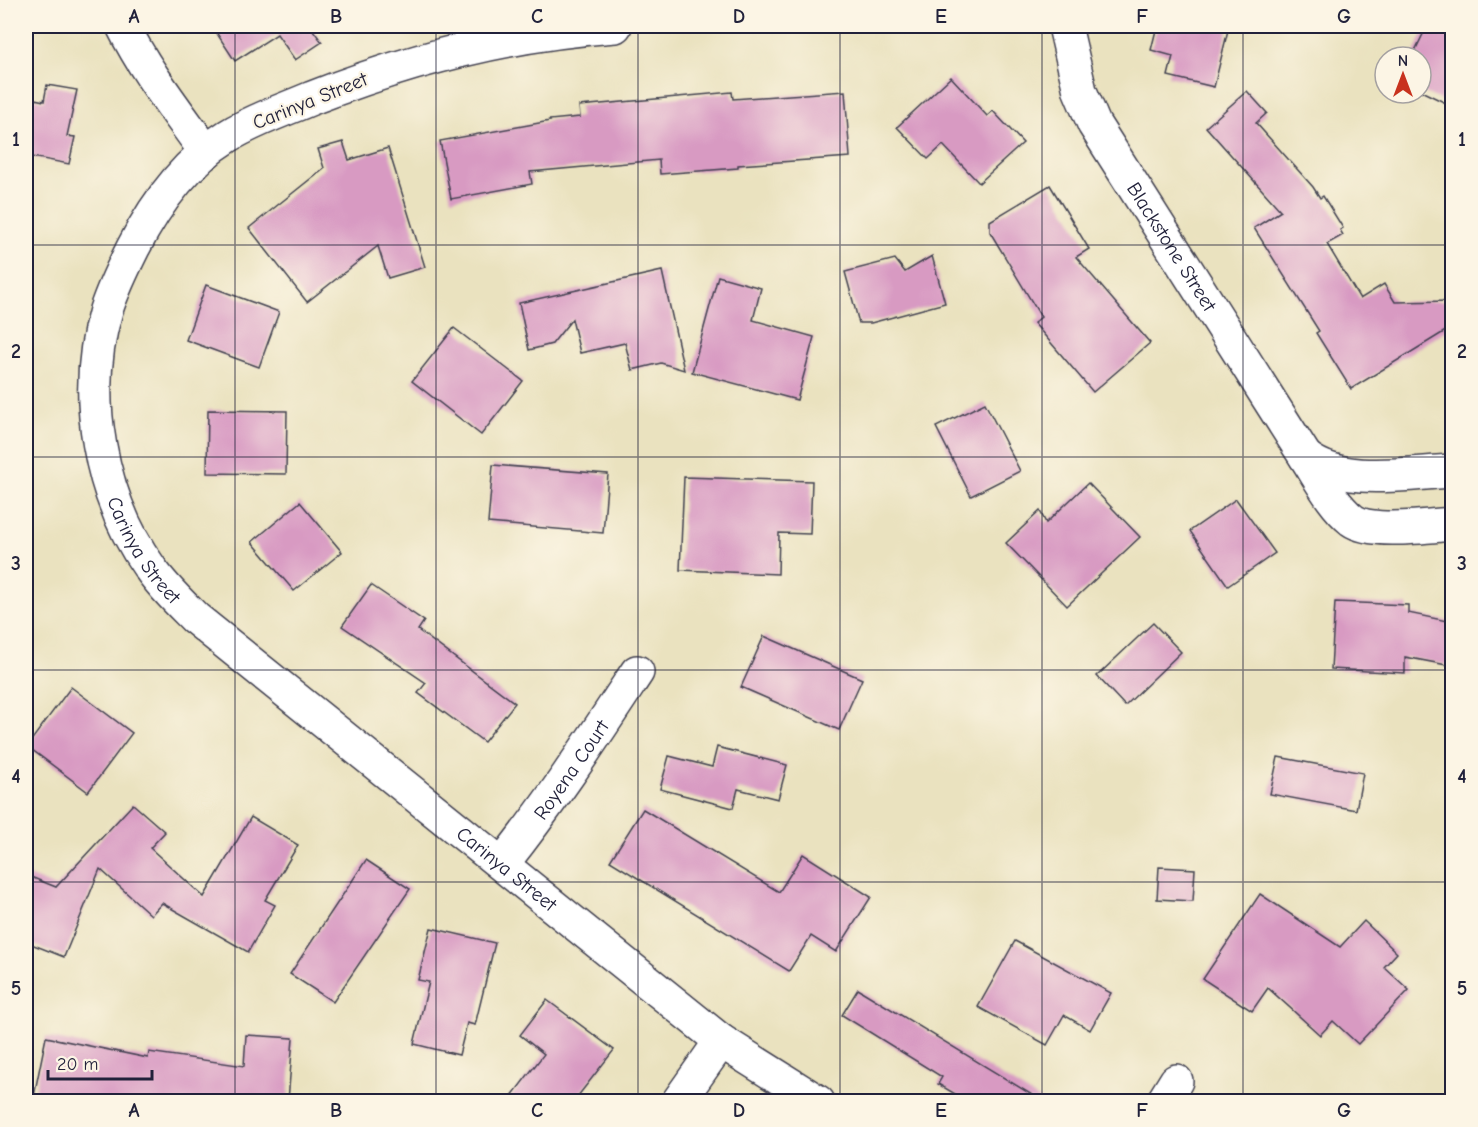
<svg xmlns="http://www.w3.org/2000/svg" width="1478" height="1127" viewBox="0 0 1478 1127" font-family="'Comic Neue',sans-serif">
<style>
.building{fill:#d89ac2}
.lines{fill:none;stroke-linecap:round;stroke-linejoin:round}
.minor-casing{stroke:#403f4f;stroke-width:36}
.minor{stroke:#fff;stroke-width:33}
.grid{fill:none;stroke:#22223b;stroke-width:1.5;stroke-opacity:0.55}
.labels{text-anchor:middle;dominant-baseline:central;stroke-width:4.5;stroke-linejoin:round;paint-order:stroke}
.street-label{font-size:20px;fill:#22223b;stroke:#fcf5e5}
.neatline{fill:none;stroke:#22223b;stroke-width:2}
.grid-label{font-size:20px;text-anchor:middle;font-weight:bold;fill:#22223b}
</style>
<rect width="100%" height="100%" fill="#fcf5e5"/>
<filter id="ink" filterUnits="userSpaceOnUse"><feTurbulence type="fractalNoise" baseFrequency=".0167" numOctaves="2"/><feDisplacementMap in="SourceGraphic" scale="12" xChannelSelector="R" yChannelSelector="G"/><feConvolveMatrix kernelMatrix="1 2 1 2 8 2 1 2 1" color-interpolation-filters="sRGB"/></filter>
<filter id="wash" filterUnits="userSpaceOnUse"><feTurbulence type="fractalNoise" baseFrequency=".008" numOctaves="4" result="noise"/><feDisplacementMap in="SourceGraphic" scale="24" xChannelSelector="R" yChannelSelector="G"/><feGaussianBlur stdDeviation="1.35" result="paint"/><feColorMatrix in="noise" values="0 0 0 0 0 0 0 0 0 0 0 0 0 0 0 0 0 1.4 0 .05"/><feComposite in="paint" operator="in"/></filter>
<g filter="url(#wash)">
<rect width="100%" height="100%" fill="#eae2bf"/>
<g id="blocks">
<!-- building -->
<g class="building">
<polygon points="212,26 310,26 322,42 295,60 277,34 235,61"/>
<polygon points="1157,26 1229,26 1214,87 1168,76 1173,56 1151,50"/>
<polygon points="1427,26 1452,26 1452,106 1421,91 1421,57 1412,57"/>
<polygon points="951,77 987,116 993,111 1023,143 979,183 943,145 928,159 897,127"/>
<polygon points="47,85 77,90 67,136 75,137 69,164 26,156 26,97 44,101"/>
<polygon points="845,91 850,157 738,165 738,168 660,174 659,160 530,172 532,184 451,199 440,141 550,121 549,120 580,117 579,106 732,92 733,99"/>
<polygon points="1247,91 1267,113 1256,123 1313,187 1320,198 1323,196 1343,228 1340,230 1343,235 1327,244 1360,299 1384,284 1395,302 1452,301 1452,327 1351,389 1316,333 1319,331 1254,228 1281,211 1206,127"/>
<polygon points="343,142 349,160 388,148 425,267 388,278 378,246 307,302 249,228 324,168 318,149"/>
<polygon points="1050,185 1089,249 1076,257 1150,343 1093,392 1034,323 1041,317 990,232 990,221"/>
<polygon points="932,256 945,303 871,323 859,323 845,272 895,259 905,272"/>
<polygon points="662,271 684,370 661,363 632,370 625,343 580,353 572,319 552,344 529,350 519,303"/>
<polygon points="718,276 761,288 753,320 814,337 797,400 692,372"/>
<polygon points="206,285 279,312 259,367 186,340"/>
<polygon points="454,328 523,381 481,435 412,381"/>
<polygon points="985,403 1020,471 971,496 936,427"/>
<polygon points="208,410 287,411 286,474 207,473"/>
<polygon points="493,465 608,474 603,533 488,523"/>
<polygon points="684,477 812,481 810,534 779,533 778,574 680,570"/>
<polygon points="1088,483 1140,537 1067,606 1006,543 1040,511 1046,523"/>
<polygon points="1236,499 1275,553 1228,586 1190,531"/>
<polygon points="300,502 342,552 294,591 252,542"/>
<polygon points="371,585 424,621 418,630 515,703 484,742 418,693 426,683 342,626"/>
<polygon points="1335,602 1408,605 1408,613 1452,622 1452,666 1405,657 1405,673 1331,669"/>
<polygon points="1153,623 1181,652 1125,706 1097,676"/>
<polygon points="764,636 862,679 839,730 741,687"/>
<polygon points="71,687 132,733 88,792 27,746"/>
<polygon points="717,747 787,765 778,799 738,789 733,808 660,789 669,756 712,767"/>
<polygon points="1278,757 1363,773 1356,810 1270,794"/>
<polygon points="133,804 165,832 150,848 204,897 251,817 298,845 265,900 275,905 248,952 162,903 151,915 100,869 64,957 26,942 26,875 56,887"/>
<polygon points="643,809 779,892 803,854 871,897 836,952 811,936 789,971 610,861"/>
<polygon points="366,860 410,889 333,1002 290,974"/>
<polygon points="1159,867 1195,869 1193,901 1157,899"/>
<polygon points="1260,894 1340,947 1364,921 1397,953 1384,967 1409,990 1358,1044 1333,1021 1320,1035 1268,988 1252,1011 1203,979"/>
<polygon points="431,928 495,943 475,1025 467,1023 459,1055 414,1044 429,982 418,980"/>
<polygon points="1015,941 1111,993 1090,1030 1064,1015 1047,1045 978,1007"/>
<polygon points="858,989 1042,1101 967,1101 938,1084 942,1077 842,1015"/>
<polygon points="547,1000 614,1050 574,1101 508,1101 544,1054 520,1035"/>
<polygon points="246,1035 293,1038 288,1101 33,1101 46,1037 148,1058 149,1052 244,1066"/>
</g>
</g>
</g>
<g filter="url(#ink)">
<use href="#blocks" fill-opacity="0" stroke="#403f4f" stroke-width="1.5"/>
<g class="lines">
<!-- minor casing -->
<g class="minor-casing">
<g id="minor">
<path d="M 123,26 C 145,71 177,111 206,152"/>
<path id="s1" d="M 615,26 C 511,33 409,60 312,98 C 284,110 254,120 228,136 C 186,162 155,205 133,248 C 123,268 113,289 106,310 C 81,394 99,497 150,568 C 163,587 179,602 195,618 L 721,1041 L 818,1102"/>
<path id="s2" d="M 1065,26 L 1080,91 L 1094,124 L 1305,456 C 1319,477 1332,504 1352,520 C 1371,534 1428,526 1452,524"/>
<path d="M 1306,457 C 1342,486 1408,473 1452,471"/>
<path id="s3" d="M 502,864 C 551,803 594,737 637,672"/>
<polyline points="678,1102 721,1041"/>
<polyline points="1163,1102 1176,1081"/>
</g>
</g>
<!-- minor -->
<use href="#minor" class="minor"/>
</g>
</g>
<!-- grid -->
<path class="grid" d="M 235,26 L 235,1102M 436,26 L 436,1102M 638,26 L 638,1102M 840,26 L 840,1102M 1042,26 L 1042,1102M 1243,26 L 1243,1102M 26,245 L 1452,245M 26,457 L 1452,457M 26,670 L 1452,670M 26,882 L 1452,882"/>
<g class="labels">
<!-- street labels -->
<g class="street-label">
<text transform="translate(310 101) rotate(-22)">Carinya Street</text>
<text stroke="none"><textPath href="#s2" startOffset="248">Blackstone Street</textPath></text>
<text stroke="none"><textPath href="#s1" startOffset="873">Carinya Street</textPath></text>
<text stroke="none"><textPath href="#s3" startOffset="117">Royena Court</textPath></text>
<text stroke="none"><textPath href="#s1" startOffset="1359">Carinya Street</textPath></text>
</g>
</g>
<!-- margin -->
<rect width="1478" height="1127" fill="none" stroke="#fcf5e5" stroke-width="66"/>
<!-- north arrow -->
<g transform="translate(1403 75)"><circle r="28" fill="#fcf5e5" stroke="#a5a1a1" stroke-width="1.5"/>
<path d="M0-4.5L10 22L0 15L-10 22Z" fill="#c8321e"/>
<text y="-9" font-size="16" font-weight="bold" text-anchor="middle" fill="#22223b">N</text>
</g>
<!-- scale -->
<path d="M48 1070v9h104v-9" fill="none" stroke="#22223b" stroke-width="3"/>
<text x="57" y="1070" font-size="18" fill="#22223b" stroke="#fcf5e5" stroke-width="4.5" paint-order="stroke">20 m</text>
<rect x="33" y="33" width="1412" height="1061" class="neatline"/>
<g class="grid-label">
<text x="134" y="23">A</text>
<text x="336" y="23">B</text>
<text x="537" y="23">C</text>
<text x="739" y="23">D</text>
<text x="941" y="23">E</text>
<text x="1142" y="23">F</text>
<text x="1344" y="23">G</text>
<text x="16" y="146">1</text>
<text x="1462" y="146">1</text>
<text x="16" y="358">2</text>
<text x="1462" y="358">2</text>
<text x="16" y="570">3</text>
<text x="1462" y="570">3</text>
<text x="16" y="783">4</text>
<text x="1462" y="783">4</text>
<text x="16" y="995">5</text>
<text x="1462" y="995">5</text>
<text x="134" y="1117">A</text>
<text x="336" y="1117">B</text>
<text x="537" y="1117">C</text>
<text x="739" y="1117">D</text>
<text x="941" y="1117">E</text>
<text x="1142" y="1117">F</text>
<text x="1344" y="1117">G</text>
</g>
</svg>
